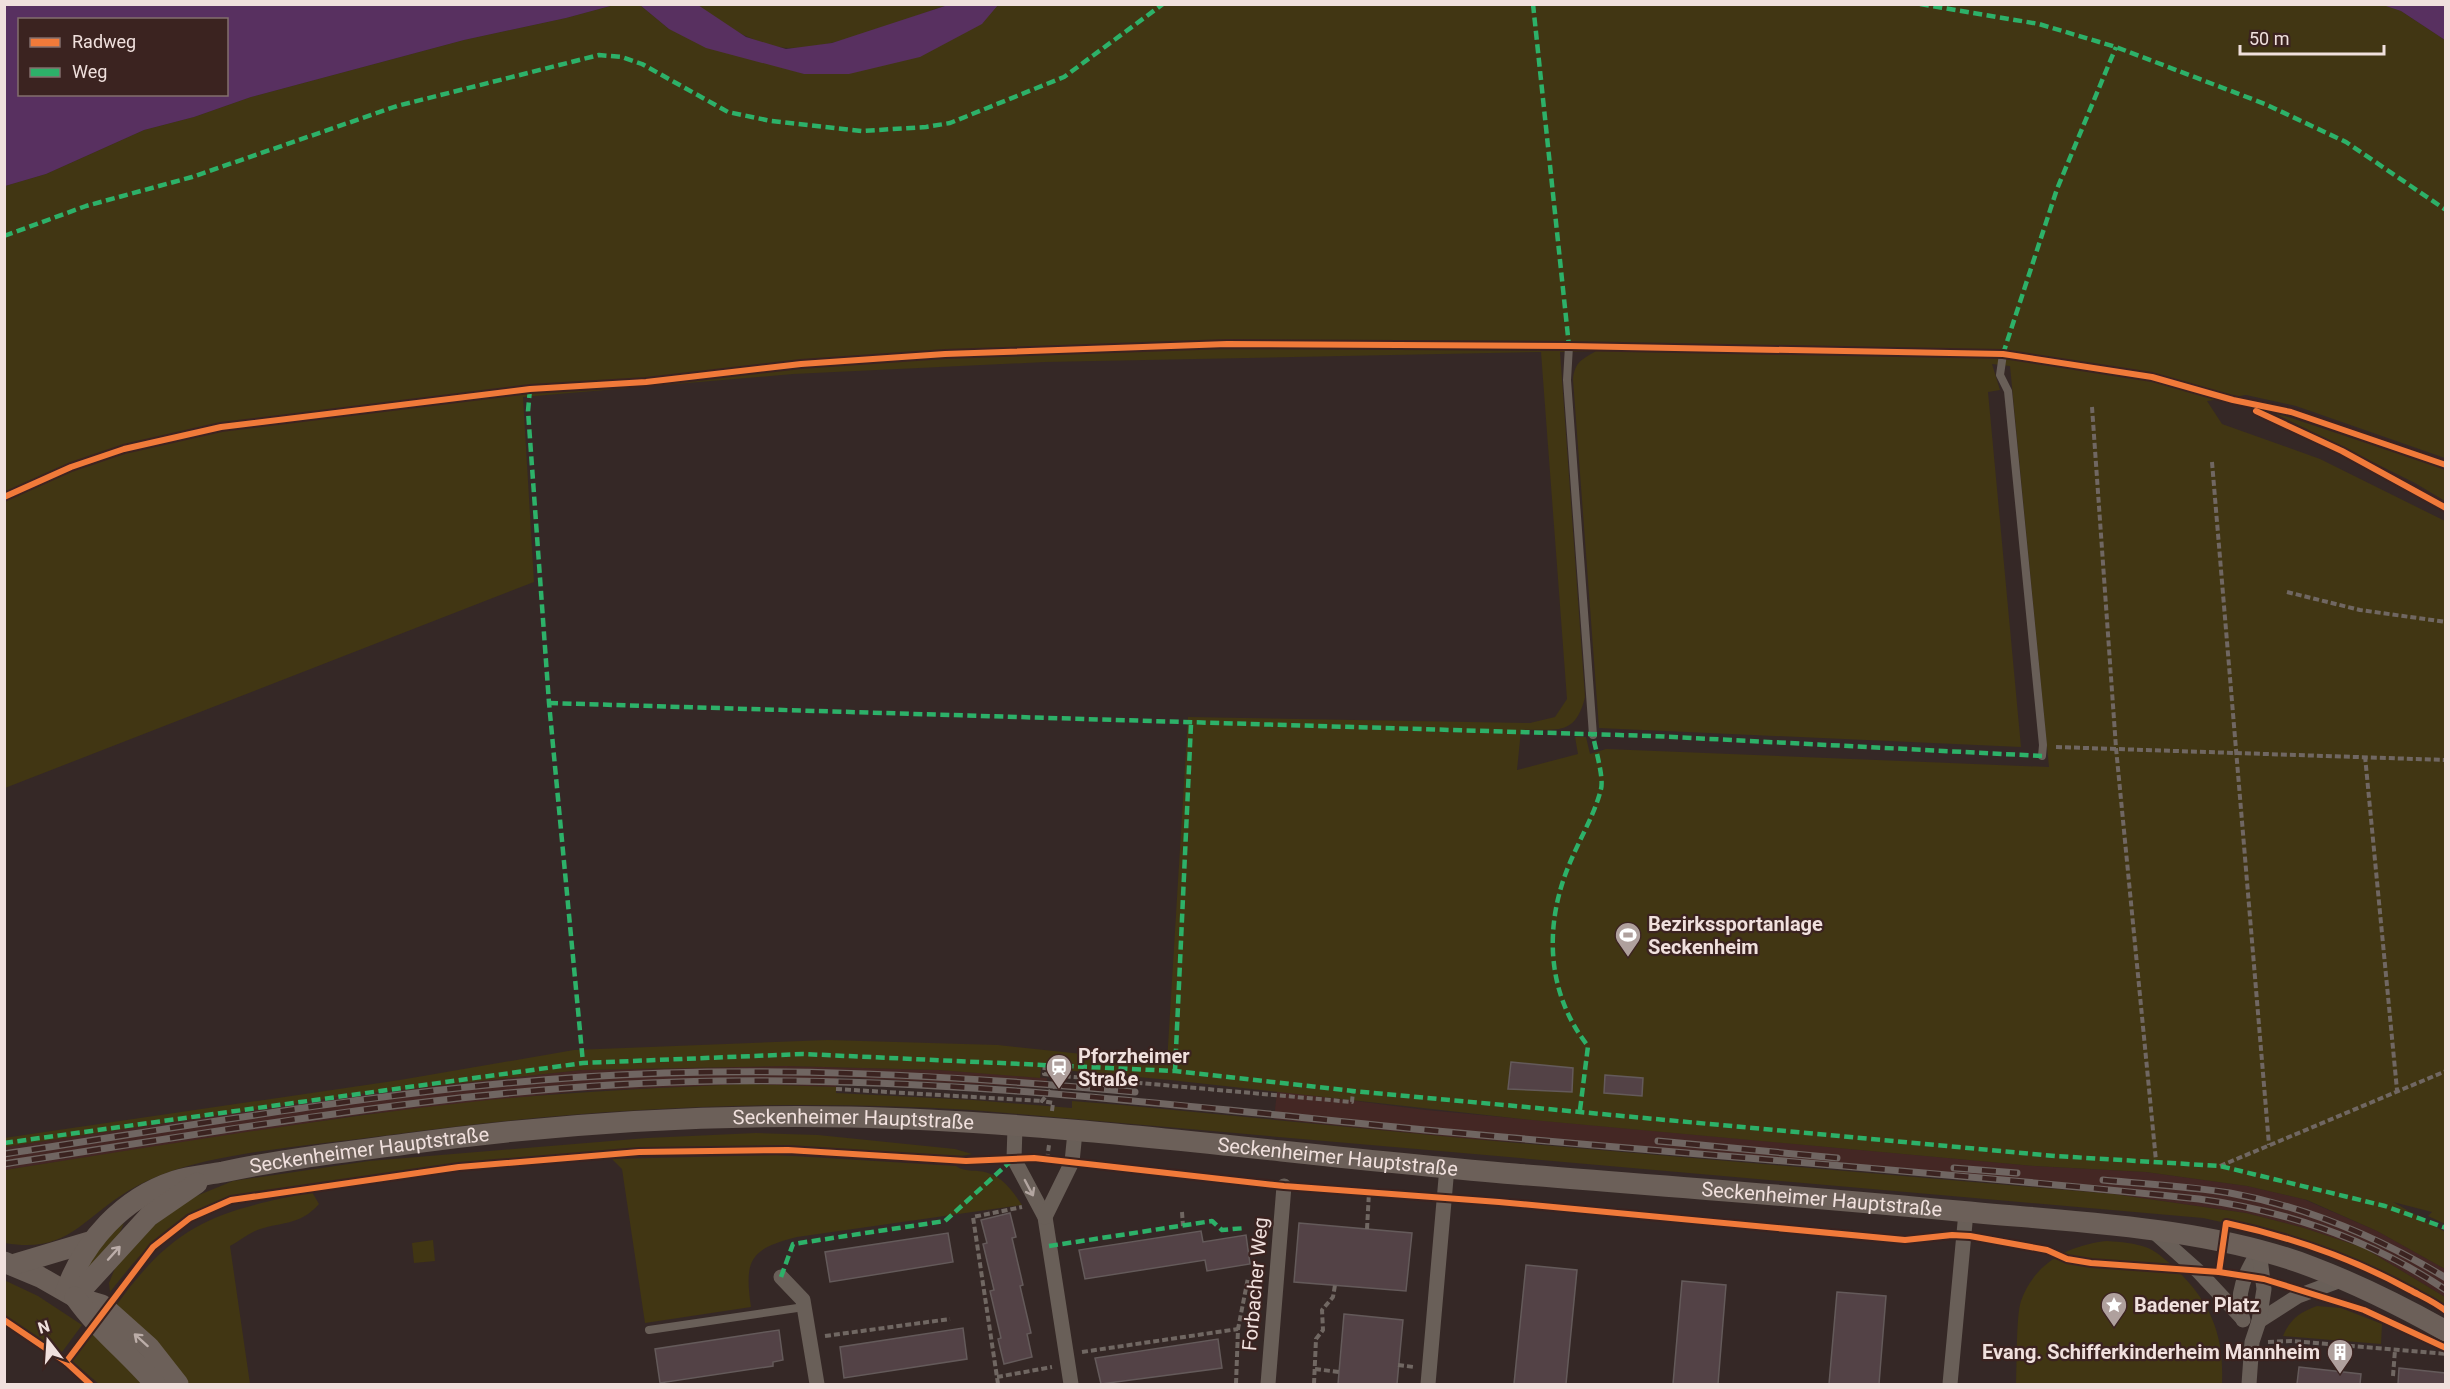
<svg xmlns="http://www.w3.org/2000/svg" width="2450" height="1389" viewBox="0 0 2450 1389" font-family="Roboto,sans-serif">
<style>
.built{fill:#442724}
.green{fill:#413613;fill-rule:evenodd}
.water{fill:#583060;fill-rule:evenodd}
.building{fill:#534246;stroke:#645a5a;stroke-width:1.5}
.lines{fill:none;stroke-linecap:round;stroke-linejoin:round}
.path{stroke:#706762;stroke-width:4;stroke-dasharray:6 3;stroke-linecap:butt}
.lane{stroke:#695f58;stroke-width:8}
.street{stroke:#695f58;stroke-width:15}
.secondary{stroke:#6c6059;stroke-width:21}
.rail-casing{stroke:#706662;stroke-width:7}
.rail{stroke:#3b2320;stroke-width:4.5;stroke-dasharray:14;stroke-linecap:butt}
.quiet{stroke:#2db169;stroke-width:4.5;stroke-dasharray:9 4.5;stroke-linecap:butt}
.cycleway-casing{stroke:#3b2320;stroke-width:10}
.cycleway{stroke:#f17a3a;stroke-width:6}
.oneway{stroke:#b3a6a1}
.oneway2{stroke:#bbada8}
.labels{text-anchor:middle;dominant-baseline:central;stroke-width:4.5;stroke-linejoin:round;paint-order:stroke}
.poi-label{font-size:20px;font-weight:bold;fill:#f0e0dd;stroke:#3b2320;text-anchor:start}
.street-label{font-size:20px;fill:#f0e0dd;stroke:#3b2320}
</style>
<rect width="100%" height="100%" fill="#352826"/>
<!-- built -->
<g class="built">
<polygon points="786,1066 939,1070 1047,1078 1046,1088 837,1077 836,1087 747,1084 580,1091 360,1115 5,1170 5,1147 352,1095 582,1070"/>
<polygon points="1277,1091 1426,1110 2035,1166 2146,1172 2247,1186 2303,1199 2377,1231 2445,1269 2445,1297 2364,1248 2304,1228 2246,1213 2113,1194 1748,1158 1472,1139 1274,1119"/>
</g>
<!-- green -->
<g class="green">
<path d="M 998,4 L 2383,4 L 2401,11 L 2445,40 L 2445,458 L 2296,406 L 2246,395 L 2207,401 L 2222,424 L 2320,459 L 2445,521 L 2445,1224 L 2428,1216 L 2432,1212 L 2393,1202 L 2445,1232 L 2445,1269 L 2377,1231 L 2307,1200 L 2247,1186 L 2146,1172 L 2035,1166 L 1522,1119 L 1170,1080 L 1041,1068 L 1040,1078 L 939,1070 L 786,1066 L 582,1070 L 352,1095 L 5,1147 L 4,1138 L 400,1080 L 574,1050 L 828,1040 L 998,1045 L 1167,1063 L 1188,717 L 1530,723 L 1555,717 L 1567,699 L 1541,352 L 1045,362 L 793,374 L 523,397 L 534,582 L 5,788 L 5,186 L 46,174 L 144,130 L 194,117 L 251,97 L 464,40 L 566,18 L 614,5 L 640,5 L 669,29 L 804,74 L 981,24 ZM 1596,351 C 1583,359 1575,361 1573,379 L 1599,728 L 2021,747 L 1988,392 L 2000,390 L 1992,364 L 2010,366 L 2049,767 L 1606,749 L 1590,754 L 1586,737 L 1575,737 L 1578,754 L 1517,770 L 1521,730 C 1556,728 1575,738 1585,697 L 1560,352 Z"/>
<path d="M 698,5 L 948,5 C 897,21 842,48 788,48 C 760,48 719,23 698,5 Z"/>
<polygon points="2270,411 2445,469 2445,501 2415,483"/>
<path d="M 747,1084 L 836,1087 L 836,1093 L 973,1100 L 1072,1108 L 1072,1101 L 1122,1105 L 1472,1139 L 2113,1194 L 2246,1213 L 2304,1228 L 2364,1248 L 2445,1297 L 2445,1310 C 2433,1301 2419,1295 2406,1287 C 2342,1252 2274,1233 2203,1218 L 972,1110 C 774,1098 586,1108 389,1135 C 329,1143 267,1148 207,1161 C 178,1168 153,1176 128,1191 C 82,1219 67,1254 5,1243 L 5,1170 C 160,1146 315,1119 471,1102 C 563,1092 655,1088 747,1084 Z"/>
<path d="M 756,1133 L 818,1135 L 955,1149 L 972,1154 L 957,1157 L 792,1146 L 642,1149 L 470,1162 L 243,1194 C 179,1209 149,1242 110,1292 L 109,1283 L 115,1268 L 141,1235 L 189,1199 L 233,1181 L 369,1161 L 647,1138 Z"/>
<path d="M 777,1155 L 956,1166 C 966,1173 977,1169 988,1173 C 1004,1178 1013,1192 1022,1205 L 797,1237 C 750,1249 744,1259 751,1307 L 645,1323 L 622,1169 L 612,1159 Z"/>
<path d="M 312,1192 L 319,1204 C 299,1227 279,1221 255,1231 C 246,1235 238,1242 230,1246 L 250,1384 L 185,1384 L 115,1307 C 175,1223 214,1212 312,1192 Z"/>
<polygon points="124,1223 120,1232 93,1269 83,1265 108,1236"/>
<polygon points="433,1240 435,1261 414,1263 412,1243"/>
<path d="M 2107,1241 C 2121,1242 2135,1243 2148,1248 C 2159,1253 2169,1263 2178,1271 C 2212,1305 2224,1336 2222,1384 L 2016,1384 C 2017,1367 2016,1315 2021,1301 C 2034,1263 2069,1245 2107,1241 Z"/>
<polygon points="4,1280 38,1296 82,1325 62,1352 5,1316"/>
<path d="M 2317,1306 L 2341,1308 L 2382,1324 L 2381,1344 L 2283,1336 C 2290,1319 2300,1312 2317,1306 Z"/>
<polygon points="91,1332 148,1384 99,1384 71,1360"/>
</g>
<!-- water -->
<g class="water">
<path d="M 5,4 L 614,4 L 614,5 L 566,18 L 464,40 L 251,97 L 194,117 L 144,130 L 46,174 L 5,186 ZM 20,20 L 226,20 L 226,94 L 20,94 Z"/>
<polygon points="640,5 698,5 746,37 786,49 832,43 948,5 998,5 982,24 920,57 849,74 804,74 706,48 669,29"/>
<polygon points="2383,5 2445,5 2445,40 2401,11"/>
</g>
<!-- building -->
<g class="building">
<polygon points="1511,1062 1573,1068 1572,1092 1508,1089"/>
<polygon points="1605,1075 1643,1078 1642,1096 1604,1093"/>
<polygon points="1010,1213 1016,1237 1012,1238 1023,1285 1020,1286 1031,1333 1027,1334 1032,1357 1004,1364 998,1339 1001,1338 990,1291 994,1290 983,1244 987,1243 981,1220"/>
<polygon points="1299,1223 1412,1233 1406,1291 1294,1282"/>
<polygon points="1201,1231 1203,1242 1246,1235 1250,1264 1207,1271 1205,1260 1085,1279 1079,1250"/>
<polygon points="948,1233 953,1262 830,1282 825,1252"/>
<polygon points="1526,1265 1577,1270 1566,1384 1514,1384"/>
<polygon points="1682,1281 1726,1285 1718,1384 1673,1384"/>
<polygon points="1837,1292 1886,1296 1879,1384 1829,1384"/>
<polygon points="1344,1314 1403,1320 1397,1384 1338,1384"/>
<polygon points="963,1328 967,1359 844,1378 840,1347"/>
<polygon points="779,1330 783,1360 773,1362 773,1366 660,1383 655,1349"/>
<polygon points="1218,1339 1222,1368 1101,1384 1095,1358"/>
<polygon points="2299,1367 2361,1374 2360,1384 2297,1384"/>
<polygon points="2399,1368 2445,1373 2445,1384 2398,1384"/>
</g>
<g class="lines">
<!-- path -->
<g class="path">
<polyline points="2092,407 2116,748 2156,1161"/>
<polyline points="2212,462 2269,1145"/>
<polyline points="2287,592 2360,610 2446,622"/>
<polyline points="2056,747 2446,760"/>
<polyline points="2365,756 2397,1090"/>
<polyline points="1045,1064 1044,1074 1062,1076"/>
<polyline points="836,1089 1042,1101"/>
<polyline points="1052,1111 1053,1103 1042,1101 1062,1076 1352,1102 1353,1091"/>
<polyline points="1047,1160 1049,1145"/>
<polyline points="2220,1166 2446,1071"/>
<polyline points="1182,1212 1183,1226"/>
<polyline points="1367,1229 1369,1192"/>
<polyline points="825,1336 950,1319"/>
<polyline points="2268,1342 2291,1341 2446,1354"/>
<polyline points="1082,1352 1238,1329"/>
<polyline points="1398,1365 1414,1367"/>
<polyline points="1315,1369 1339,1372"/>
<polyline points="2393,1376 2395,1350"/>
<polyline points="997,1377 1052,1367"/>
<polyline points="998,1384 973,1217 1022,1207"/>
<polyline points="1236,1384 1238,1329 1248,1278"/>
<polyline points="1314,1384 1316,1339 1323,1330 1322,1310 1333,1297 1335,1285"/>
</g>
<!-- lane -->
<g class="lane">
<polyline points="2003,354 2000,375 2008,391 2043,745 2042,756"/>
<polyline points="1593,735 1567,380 1569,346 2003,354 2152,377 2233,400 2291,412 2446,465"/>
<polyline points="649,1330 804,1307"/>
</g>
<!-- street -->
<g class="street">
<polyline points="1015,1127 1014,1159 1045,1217 1071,1384"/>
<polyline points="1045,1217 1072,1162 1075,1132"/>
<polyline points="2153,1231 2198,1271 2241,1317"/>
<polyline points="781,1277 803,1300 817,1384"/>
<path d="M 2243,1320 C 2234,1294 2246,1272 2259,1251"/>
<polyline points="2259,1321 2298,1296 2341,1280"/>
<polyline points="1268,1384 1284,1186"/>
<polyline points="1428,1384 1447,1167"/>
<polyline points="1950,1384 1966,1212"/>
<polyline points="2249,1384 2252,1342 2259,1321 2264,1289 2259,1251"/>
</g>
<!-- secondary -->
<g class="secondary">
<polyline points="4,1262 40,1277 75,1297 102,1305 149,1347 178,1384"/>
<polyline points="12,1265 89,1242"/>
<path id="s1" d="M 66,1291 C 84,1241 123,1198 175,1181 C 190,1176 207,1175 223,1172 C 284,1159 345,1152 406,1144 C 553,1124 702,1114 850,1117 C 1071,1122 1295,1156 1515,1174 C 1663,1186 1811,1197 1958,1211 C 2071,1222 2206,1226 2312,1267 C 2357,1284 2403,1307 2446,1331"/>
<polyline points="75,1297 149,1216 197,1183"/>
<path d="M 75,1297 C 98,1330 130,1354 155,1384"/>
</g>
<!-- rail casing -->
<g class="rail-casing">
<g id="rail">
<polyline points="1658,1141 1837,1158"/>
<path d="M 4,1154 C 196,1125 388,1090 582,1077 C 767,1065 951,1075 1135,1092"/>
<path d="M 4,1164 C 242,1128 479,1084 719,1081 C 959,1077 1199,1108 1437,1131 C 1691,1155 1945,1172 2199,1199 C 2287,1211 2371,1240 2446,1290"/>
<polyline points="1954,1168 2017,1173"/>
<path d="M 2103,1180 C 2145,1184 2189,1186 2230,1193 C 2308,1207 2378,1237 2446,1278"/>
</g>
</g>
<!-- rail -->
<use href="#rail" class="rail"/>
<!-- quiet -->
<g class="quiet">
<polyline points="1533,4 1569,346 1565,346"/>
<polyline points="1920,4 2039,24 2116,47 2265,104 2346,142 2446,210"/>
<polyline points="4,236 86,206 192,177 397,106 599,55 622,57 642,64 728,112 771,121 862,131 926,127 950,123 1064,77 1163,4"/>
<polyline points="2003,354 2057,189 2116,47"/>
<polyline points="530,389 528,411 549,703 583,1063"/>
<polyline points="549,703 1653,736 2042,756"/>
<polyline points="1175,1071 1191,724"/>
<path d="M 1580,1110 L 1588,1046 C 1546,993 1544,925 1569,865 C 1579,840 1595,814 1601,789 C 1604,777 1595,748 1593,735"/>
<polyline points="4,1143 583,1063 803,1054 1175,1071 1353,1091 2055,1156 2220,1166 2385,1206 2446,1228"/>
<polyline points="1049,1246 1212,1221 1222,1230 1246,1228"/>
<polyline points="781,1277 793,1244 945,1221 1012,1160"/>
</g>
<!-- cycleway casing -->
<g class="cycleway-casing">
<g id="cycleway">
<polyline points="2256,411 2342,451 2446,508"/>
<polyline points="4,497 71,467 124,449 221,427 530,389 646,382 801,364 945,354 1227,344 1569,346 2003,354 2152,377 2233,400 2291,412 2446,465"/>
<path d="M 2219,1272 L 2226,1223 C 2291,1237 2352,1258 2410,1290 C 2421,1296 2435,1302 2446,1311"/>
<polyline points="4,1320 66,1362 90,1384"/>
<polyline points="66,1362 153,1247 190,1218 231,1200 459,1167 639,1152 788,1150 966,1161 1034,1158 1284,1186 1499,1202 1905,1240 1952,1235 1970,1236 2047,1250 2067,1259 2091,1263 2219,1272 2264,1279 2364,1310 2446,1348"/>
</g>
</g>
<!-- cycleway -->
<use href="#cycleway" class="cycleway"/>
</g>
<!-- one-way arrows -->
<defs><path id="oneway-shaft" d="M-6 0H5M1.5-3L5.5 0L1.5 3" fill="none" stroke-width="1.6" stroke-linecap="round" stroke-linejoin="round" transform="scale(1.5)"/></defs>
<use class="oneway" href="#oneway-shaft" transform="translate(1029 1188) rotate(62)"/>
<g class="oneway2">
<use href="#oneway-shaft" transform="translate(114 1253) rotate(-48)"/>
<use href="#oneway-shaft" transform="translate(141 1340) rotate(-138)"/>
</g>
<!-- icons -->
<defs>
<g id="stadium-pin" transform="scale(1.35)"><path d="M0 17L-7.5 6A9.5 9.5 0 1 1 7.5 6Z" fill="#afa09d" stroke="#3b2320"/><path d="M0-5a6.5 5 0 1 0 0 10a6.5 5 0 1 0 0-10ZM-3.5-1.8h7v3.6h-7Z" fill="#fff"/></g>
<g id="station-pin" transform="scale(1.35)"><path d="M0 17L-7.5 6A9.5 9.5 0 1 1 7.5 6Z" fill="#afa09d" stroke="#3b2320"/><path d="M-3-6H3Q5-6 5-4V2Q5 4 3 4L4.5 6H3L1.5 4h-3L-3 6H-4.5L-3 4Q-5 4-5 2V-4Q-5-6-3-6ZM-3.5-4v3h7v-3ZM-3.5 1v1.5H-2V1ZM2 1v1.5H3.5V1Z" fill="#fff"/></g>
<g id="sight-pin" transform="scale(1.35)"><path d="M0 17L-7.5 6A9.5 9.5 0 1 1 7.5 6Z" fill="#afa09d" stroke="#3b2320"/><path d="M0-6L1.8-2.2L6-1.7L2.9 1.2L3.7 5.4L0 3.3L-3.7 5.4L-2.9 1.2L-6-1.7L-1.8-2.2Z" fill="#fff"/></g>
<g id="building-pin" transform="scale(1.35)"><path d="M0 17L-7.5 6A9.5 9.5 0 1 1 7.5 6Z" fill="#afa09d" stroke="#3b2320"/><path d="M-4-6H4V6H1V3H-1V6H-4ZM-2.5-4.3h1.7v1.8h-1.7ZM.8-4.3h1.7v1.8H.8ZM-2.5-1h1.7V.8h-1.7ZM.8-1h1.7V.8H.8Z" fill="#fff"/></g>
</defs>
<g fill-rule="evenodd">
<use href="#stadium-pin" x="1628" y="935"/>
<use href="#station-pin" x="1059" y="1067"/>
<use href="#sight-pin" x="2114" y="1305"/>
<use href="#building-pin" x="2340" y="1352"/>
</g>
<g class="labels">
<!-- poi labels -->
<g class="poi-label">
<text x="1648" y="924">Bezirkssportanlage<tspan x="1648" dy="23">Seckenheim</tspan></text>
<text x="1078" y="1056">Pforzheimer<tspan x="1078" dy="23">Straße</tspan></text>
<text x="2134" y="1305">Badener Platz</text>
<text x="2320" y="1352" text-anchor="end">Evang. Schifferkinderheim Mannheim</text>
</g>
<!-- street labels -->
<g class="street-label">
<text stroke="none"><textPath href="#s1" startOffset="843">Seckenheimer Hauptstraße</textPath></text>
<text stroke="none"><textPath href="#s1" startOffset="357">Seckenheimer Hauptstraße</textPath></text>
<text stroke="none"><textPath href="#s1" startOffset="1329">Seckenheimer Hauptstraße</textPath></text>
<text stroke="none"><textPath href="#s1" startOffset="1815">Seckenheimer Hauptstraße</textPath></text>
<text transform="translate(1255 1284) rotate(-85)">Forbacher Weg</text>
</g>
</g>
<!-- border -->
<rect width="2450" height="1389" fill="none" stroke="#f0e0dd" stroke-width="12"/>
<!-- legend -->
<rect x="18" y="18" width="210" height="78" fill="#3b2320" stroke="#836f6c" stroke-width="1.5"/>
<rect x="30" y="38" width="30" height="9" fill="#f17a3a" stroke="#836f6c" stroke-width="1.5"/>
<text x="72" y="48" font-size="18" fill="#f0e0dd">Radweg</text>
<rect x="30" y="68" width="30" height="9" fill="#2db169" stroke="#836f6c" stroke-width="1.5"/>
<text x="72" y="78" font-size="18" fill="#f0e0dd">Weg</text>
<!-- north arrow -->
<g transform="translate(48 1341) rotate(343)" stroke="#3b2320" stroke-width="4.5" paint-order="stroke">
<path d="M0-4.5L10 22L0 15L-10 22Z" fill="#f0e0dd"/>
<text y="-9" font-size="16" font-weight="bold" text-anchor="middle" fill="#f0e0dd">N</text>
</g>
<!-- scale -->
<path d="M2240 45v9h144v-9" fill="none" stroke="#f0e0dd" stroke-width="3"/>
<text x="2249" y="45" font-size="18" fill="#f0e0dd" stroke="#3b2320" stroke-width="4.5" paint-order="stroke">50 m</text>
</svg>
